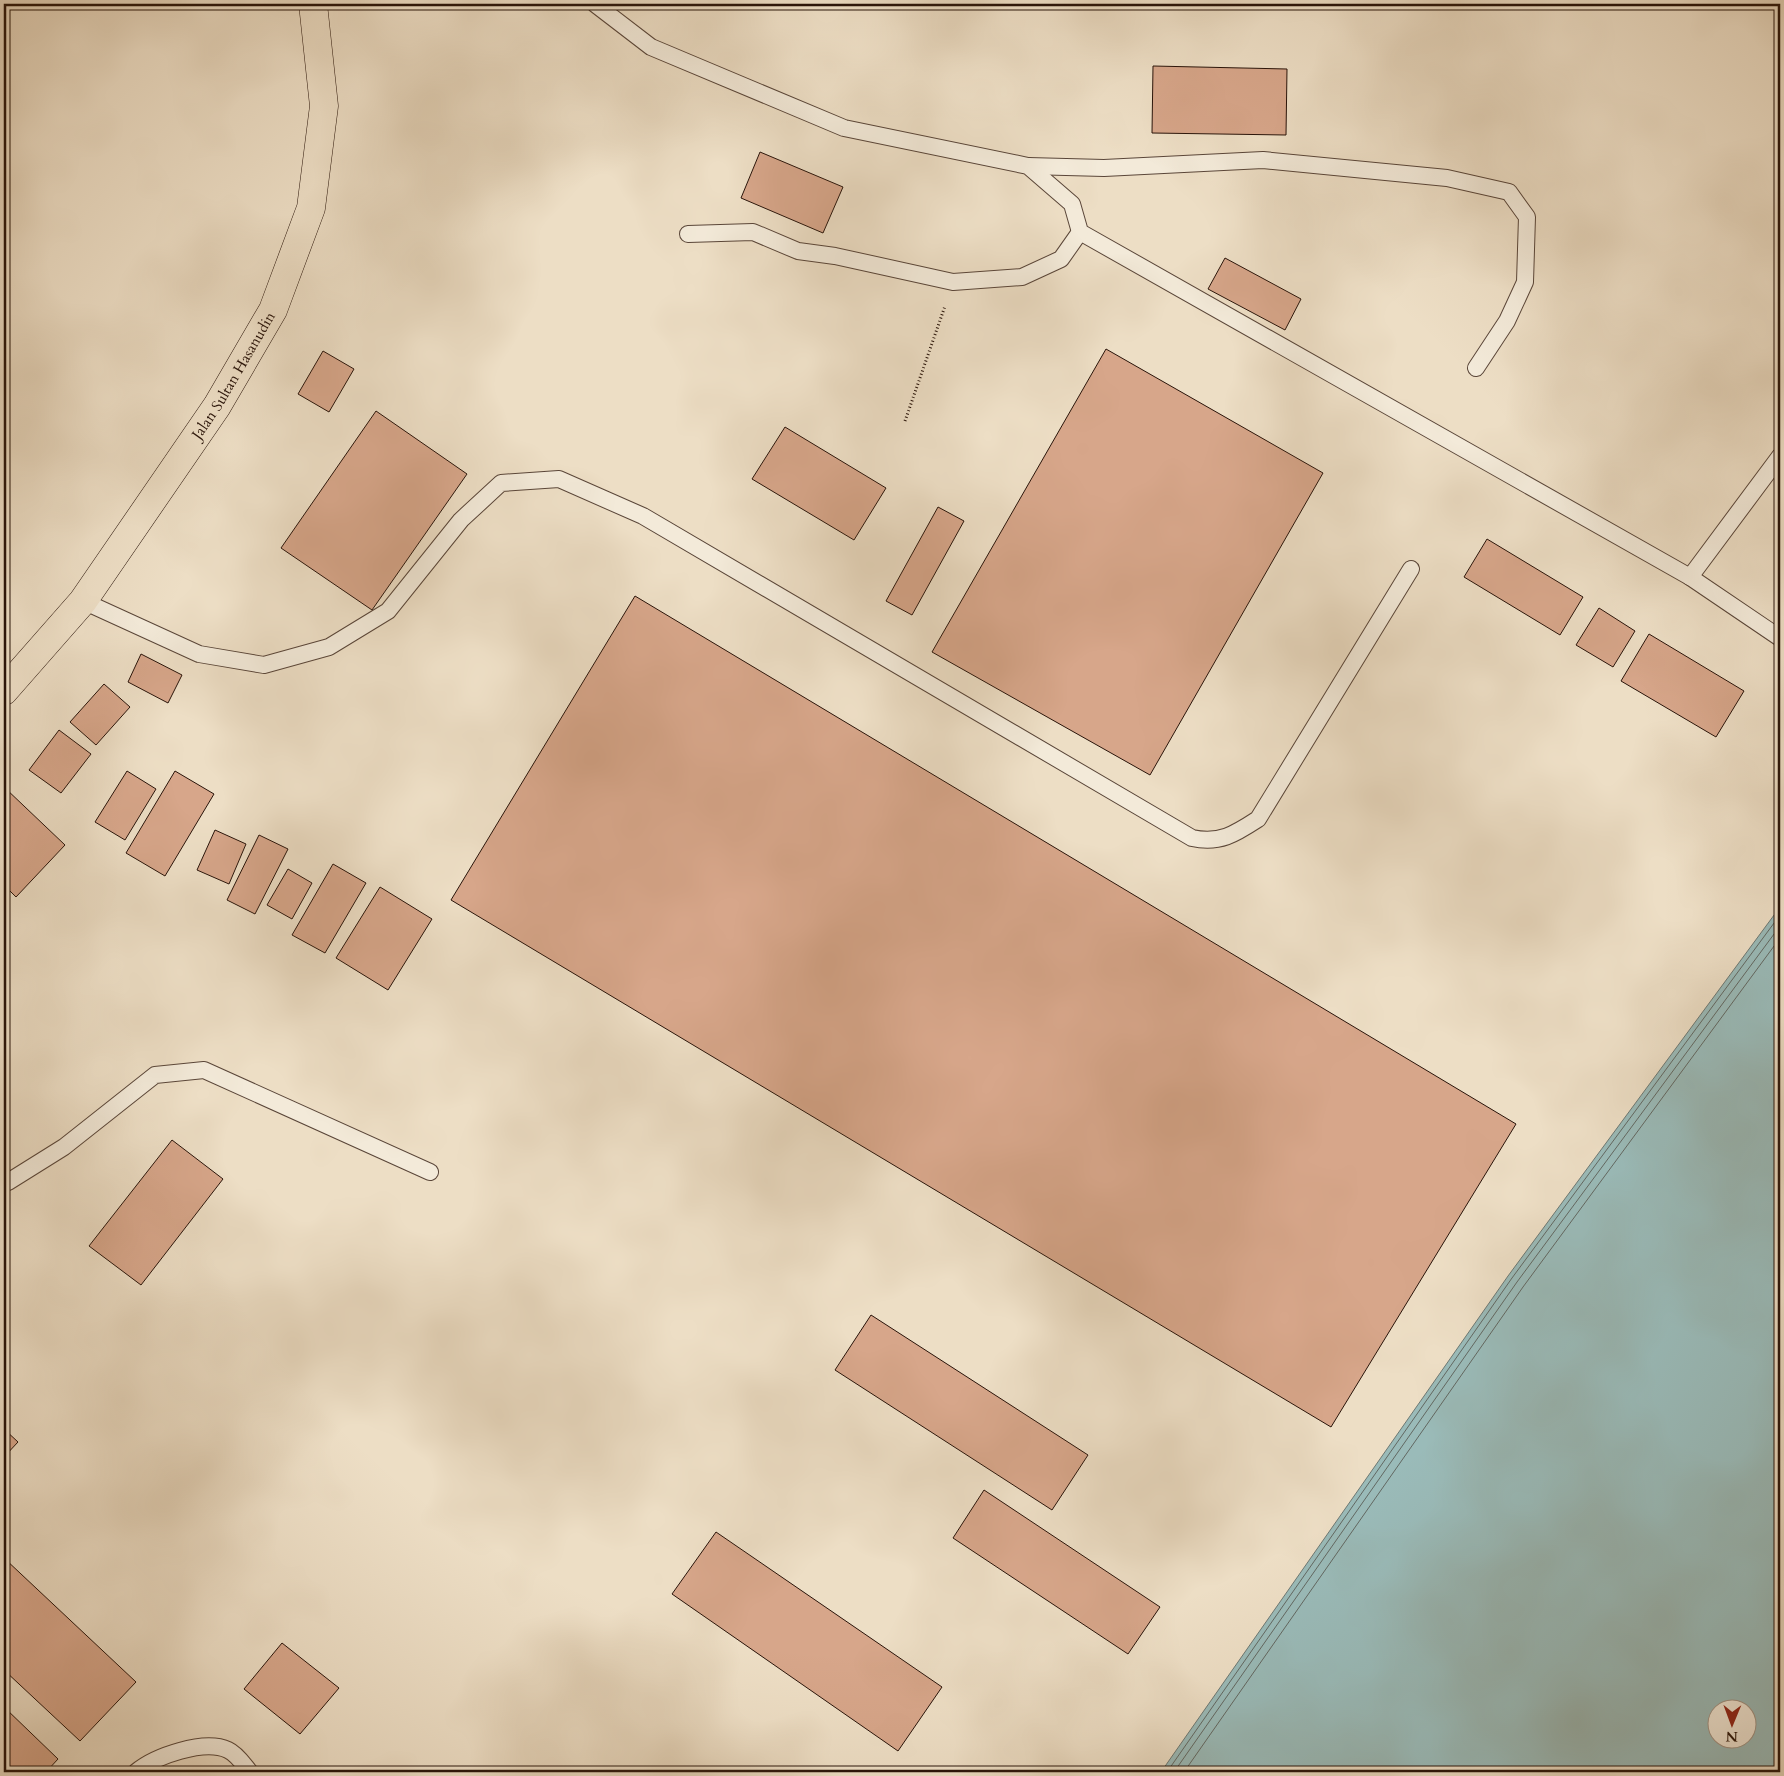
<svg xmlns="http://www.w3.org/2000/svg" width="1784" height="1776" viewBox="0 0 1784 1776" font-family="Cardo,serif">
<style>
.water{fill:#9abbb9;stroke:#6d7873;fill-rule:evenodd}
.lines{fill:none;stroke-linecap:round;stroke-linejoin:round}
.shore{stroke:#626862;stroke-width:1}
.building{fill:#d7a68a;stroke:#29140a}
.lane-casing{stroke:#5a4639;stroke-width:18}
.primary-casing{stroke:#29140a;stroke-width:29}
.path{stroke:#29140a;stroke-width:3;stroke-dasharray:1 2.5;stroke-linecap:butt}
.lane{stroke:#f3ead9;stroke-width:16}
.primary{stroke:#eddec5;stroke-width:28}
.labels{text-anchor:middle;dominant-baseline:central;stroke-width:4;stroke-linejoin:round;paint-order:stroke}
.street-label{font-size:15px;fill:#29140a;stroke:#f3ead9}
</style>
<rect width="100%" height="100%" fill="#eddec5"/>
<filter id="stains"><feTurbulence type="fractalNoise" baseFrequency=".004" numOctaves="4"/><feColorMatrix values="0 0 0 0 .2 0 0 0 0 .09 0 0 0 0 .02 0 0 0 .5 -.17"/></filter>
<radialGradient id="worn" r=".72"><stop offset=".6" stop-color="#630" stop-opacity="0"/><stop offset="1" stop-color="#630" stop-opacity=".3"/></radialGradient>
<!-- water -->
<path class="water" d="M 1780,907 L 1780,1772 L 1161,1772 L 1508,1276 ZM 1716,1708 L 1746,1708 L 1746,1738 L 1716,1738 Z"/>
<g class="lines">
<!-- shore -->
<g class="shore">
<polyline points="1167,1772 1512,1278 1780,915"/>
<polyline points="1174,1772 1517,1282 1780,926"/>
<polyline points="1184,1772 1523,1287 1780,938"/>
</g>
</g>
<!-- building -->
<g class="building">
<polygon points="1153,66 1287,69 1286,135 1152,133"/>
<polygon points="760,152 843,187 823,233 741,198"/>
<polygon points="1225,258 1301,299 1285,330 1208,289"/>
<polygon points="1106,349 1323,473 1150,775 932,652"/>
<polygon points="323,351 354,369 329,412 298,394"/>
<polygon points="376,411 467,474 372,610 281,548"/>
<polygon points="785,427 886,488 854,540 752,479"/>
<polygon points="938,507 964,521 912,615 886,601"/>
<polygon points="1487,539 1583,597 1560,635 1464,577"/>
<polygon points="635,596 1516,1124 1331,1427 451,900"/>
<polygon points="1599,608 1635,631 1613,667 1576,645"/>
<polygon points="1649,634 1744,691 1716,737 1621,681"/>
<polygon points="141,654 182,675 168,703 128,682"/>
<polygon points="104,684 130,707 96,745 70,722"/>
<polygon points="59,730 91,754 61,793 29,770"/>
<polygon points="127,771 156,789 125,840 95,822"/>
<polygon points="175,771 214,794 165,876 126,853"/>
<polygon points="4,787 65,845 16,897 4,885"/>
<polygon points="215,830 246,844 229,884 197,870"/>
<polygon points="259,835 288,849 255,914 227,900"/>
<polygon points="333,864 366,883 325,953 292,935"/>
<polygon points="288,869 312,883 292,919 267,905"/>
<polygon points="380,887 432,919 388,990 336,958"/>
<polygon points="172,1140 223,1179 141,1285 89,1246"/>
<polygon points="871,1315 1088,1455 1052,1510 835,1370"/>
<polygon points="4,1429 18,1442 4,1457"/>
<polygon points="984,1490 1160,1607 1128,1654 953,1538"/>
<polygon points="716,1532 942,1687 898,1751 672,1594"/>
<polygon points="4,1558 136,1682 80,1741 4,1670"/>
<polygon points="282,1643 339,1688 300,1734 244,1689"/>
<polygon points="4,1707 58,1759 46,1772 4,1772"/>
</g>
<g class="lines">
<!-- lane casing -->
<g class="lane-casing">
<g id="lane">
<polyline points="595,4 651,47 844,128 1028,166 1072,204 1080,232 1690,577 1780,638"/>
<polyline points="1028,166 1104,168 1263,160 1447,178 1509,192 1527,217 1525,282 1507,321 1476,368"/>
<polyline points="688,234 753,232 798,251 835,256 953,282 1022,277 1061,259 1080,232"/>
<polyline points="1690,577 1780,456"/>
<path d="M 83,601 L 199,654 L 264,665 L 329,647 L 388,611 L 461,520 L 501,483 L 559,479 L 643,516 L 1192,838 C 1220,844 1235,834 1258,819 L 1411,569"/>
<polyline points="4,1182 8,1182 64,1147 155,1075 204,1070 430,1172"/>
<path d="M 136,1772 C 155,1756 204,1739 228,1750 C 237,1754 244,1765 250,1772"/>
</g>
</g>
<!-- primary casing -->
<g class="primary-casing">
<g id="primary">
<path id="s1" d="M 4,691 L 83,601 L 217,406 L 273,310 L 311,208 L 324,106 L 313,4"/>
</g>
</g>
<!-- path -->
<polyline class="path" points="905,421 945,306"/>
<!-- lane -->
<use href="#lane" class="lane"/>
<!-- primary -->
<use href="#primary" class="primary"/>
</g>
<g class="labels">
<!-- street labels -->
<g class="street-label">
<text stroke="none"><textPath href="#s1" startOffset="391">Jalan Sultan Hasanudin</textPath></text>
</g>
</g>
<!-- margin -->
<rect width="1784" height="1776" fill="none" stroke="#eddec5" stroke-width="20"/>
<rect x="5" y="5" width="1774" height="1766" fill="none" stroke="#29140a" stroke-width="2.5"/>
<rect x="10" y="10" width="1764" height="1756" fill="none" stroke="#29140a"/>
<!-- north arrow -->
<g transform="translate(1732 1724) rotate(181)"><circle r="24" fill="#f3ead9" stroke="#a29486"/>
<path d="M0-4L9 19L0 12L-9 19Z" fill="#8f2418"/>
<text y="-8" font-size="14" font-weight="bold" text-anchor="middle" fill="#29140a">N</text>
</g>
<rect width="100%" height="100%" filter="url(#stains)"/>
<rect width="100%" height="100%" fill="url(#worn)"/>
</svg>
